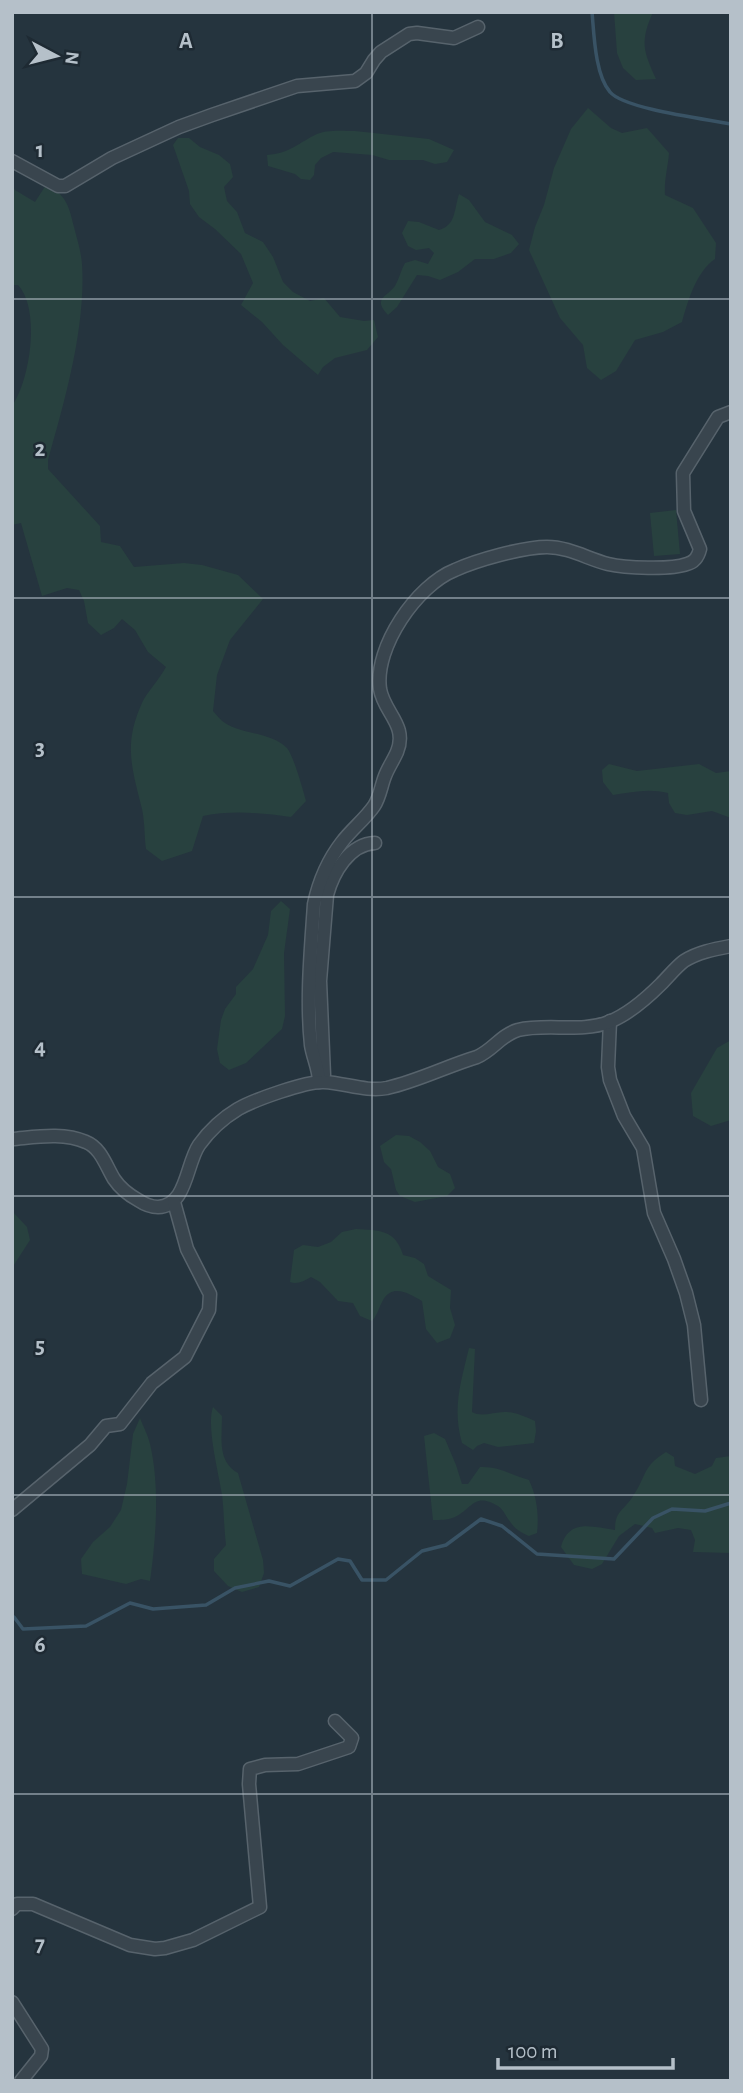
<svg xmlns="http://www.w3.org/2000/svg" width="743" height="2093" viewBox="0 0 743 2093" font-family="'Alegreya Sans',sans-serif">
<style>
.green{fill:#28413f}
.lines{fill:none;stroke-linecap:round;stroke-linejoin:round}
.stream{stroke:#395365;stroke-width:3.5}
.minor-casing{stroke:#57636c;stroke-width:15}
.minor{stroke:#39454e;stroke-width:12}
.grid{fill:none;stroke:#b5c0c9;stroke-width:2;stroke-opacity:0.55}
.grid-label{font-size:23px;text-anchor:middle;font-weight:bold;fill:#b5c0c9;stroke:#1e2a33;stroke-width:5;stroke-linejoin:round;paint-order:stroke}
</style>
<rect width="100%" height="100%" fill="#25343e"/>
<!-- green -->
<g class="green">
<path d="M 614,12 L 653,12 C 640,42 643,50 656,79 L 636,80 L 623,68 L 617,53 Z"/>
<path d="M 588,108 L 611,128 L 622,133 L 647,128 L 669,153 C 668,167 664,180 665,195 L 693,208 L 716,243 L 715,259 C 696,272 688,301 682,322 L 663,332 L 635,340 L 616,371 L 601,380 L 587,368 L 583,345 L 560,318 L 529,250 L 535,227 L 544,205 L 554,168 L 571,129 Z"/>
<path d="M 355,131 L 429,139 L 454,150 L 447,162 L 435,164 L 423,160 L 389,160 L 372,155 L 333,152 L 321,158 L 315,165 L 314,175 L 310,180 L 301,179 L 295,174 L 268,166 L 267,155 C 290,153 295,145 315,135 C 326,129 343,131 355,131 Z"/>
<polygon points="178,138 189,138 200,147 219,155 230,164 233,177 224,187 227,201 237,212 245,233 263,242 273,257 283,282 293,292 310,301 324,298 340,317 364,321 374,320 378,337 367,350 335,358 323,367 318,375 283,345 262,322 241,305 253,283 241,254 215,229 199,217 190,204 189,191 173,145"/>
<path d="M 12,185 L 15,190 L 35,202 L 46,185 C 66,194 69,206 74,227 C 77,239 81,251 82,264 C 86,327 65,400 48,460 L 48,469 L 100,526 L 101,542 L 120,546 L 134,567 L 184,563 L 202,565 L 238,575 L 263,599 L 230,640 L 217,675 L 213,711 C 217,715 220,720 225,723 C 243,735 271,732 287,748 C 294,757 303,790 306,801 L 291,817 C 261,813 233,810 203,816 L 192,851 L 162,861 L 146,849 C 144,835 145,819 141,805 C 131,765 124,743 142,703 C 147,692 159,680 166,667 L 148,652 L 135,630 L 122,619 L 114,628 L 101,635 L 88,623 L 84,601 L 79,590 L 67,588 L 42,596 L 21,523 L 12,525 L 12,406 C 30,380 41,310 18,285 L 12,285 Z"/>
<path d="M 459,194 L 469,200 L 485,222 L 512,235 L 519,244 L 511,253 L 494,259 L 475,259 L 458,272 L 440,280 L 428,276 L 417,275 L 397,307 L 388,315 C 372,298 387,297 395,286 C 399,279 401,270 405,263 L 415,260 L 428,264 L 434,253 L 429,248 L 416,250 L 408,246 L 402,233 L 408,221 L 419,222 L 439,230 C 456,225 454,210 459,194 Z"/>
<polygon points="676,510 680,554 654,556 650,513"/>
<path d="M 609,764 L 637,771 L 699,764 L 716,773 L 731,771 L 731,818 L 712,811 L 687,815 L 675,813 L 669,803 L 668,793 C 649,788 632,792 613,795 L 603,782 L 602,770 Z"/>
<polygon points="281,901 290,909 284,953 285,1016 282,1029 246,1063 229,1070 220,1063 217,1049 221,1020 225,1009 236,994 236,987 253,969 268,935 271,911"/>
<polygon points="731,1040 731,1120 711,1126 693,1116 691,1093 717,1048"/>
<polygon points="396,1135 409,1136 420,1142 430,1151 438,1167 450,1174 455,1188 447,1196 415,1202 400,1196 396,1190 391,1169 384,1162 380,1146"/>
<polygon points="12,1211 27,1227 30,1240 12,1268"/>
<path d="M 356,1229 C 379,1230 396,1230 403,1255 L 415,1258 L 424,1264 L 428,1276 L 451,1290 L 450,1308 L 455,1325 L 450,1338 L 437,1343 L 426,1329 L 422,1301 C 410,1294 393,1283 383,1300 C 379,1307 378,1314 372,1321 L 360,1316 L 353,1303 L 338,1301 L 320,1282 L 311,1277 C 304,1281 297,1285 290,1282 L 294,1250 L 303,1245 L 318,1247 L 331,1242 L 342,1232 Z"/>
<path d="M 469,1348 L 475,1349 L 472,1412 C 483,1418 494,1411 507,1412 C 517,1413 526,1417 535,1421 L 536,1431 L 534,1443 L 498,1447 L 484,1443 L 477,1446 L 473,1450 L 462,1443 C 452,1408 461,1382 469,1348 Z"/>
<path d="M 213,1407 L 222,1416 C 222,1438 217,1461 238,1473 L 263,1560 L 264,1573 L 259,1587 L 242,1592 L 228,1586 L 214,1571 L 214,1559 L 226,1545 C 224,1529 224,1511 222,1495 C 219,1474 206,1426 213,1407 Z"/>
<path d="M 140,1418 C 143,1426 148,1435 150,1444 C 160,1486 156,1539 150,1581 L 141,1579 L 126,1584 L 82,1574 L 81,1559 L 93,1542 L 110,1527 L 121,1510 L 127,1484 L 133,1434 Z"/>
<path d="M 434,1433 L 445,1439 L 456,1465 L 462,1484 L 468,1484 L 480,1467 C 498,1466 512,1475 529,1480 C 537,1497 539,1515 537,1533 L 529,1536 C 522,1533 516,1530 511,1523 C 506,1517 504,1510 498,1506 C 474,1492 473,1508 455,1517 C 448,1520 441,1520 433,1520 L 424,1436 Z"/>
<path d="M 666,1452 L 674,1457 L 675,1466 L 695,1474 L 712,1466 L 716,1458 L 731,1456 L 731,1553 L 693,1552 L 695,1540 L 691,1530 L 678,1528 L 655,1533 L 652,1528 L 635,1524 L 619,1536 L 602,1564 L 592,1569 L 574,1565 L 561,1547 C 569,1518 592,1527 615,1530 C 615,1510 624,1511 633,1496 C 647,1475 642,1467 666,1452 Z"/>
</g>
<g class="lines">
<!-- stream -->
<g class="stream">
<path d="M 592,12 C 594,34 595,75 610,92 C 624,109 706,119 731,124"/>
<polyline points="12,1618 14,1617 23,1629 86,1626 130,1603 153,1609 206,1605 235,1588 269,1581 290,1586 338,1559 350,1561 362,1580 386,1580 422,1551 446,1545 481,1519 502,1526 537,1554 614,1559 653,1518 672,1509 705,1511 731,1503"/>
</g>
<!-- minor casing -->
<g class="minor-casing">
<g id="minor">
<polyline points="12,161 58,186 65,186 112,158 179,127 212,115 297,86 355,81 366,73 374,60 381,52 409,34 417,33 454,38 478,27"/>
<polyline points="610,1021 608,1067 610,1080 624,1116 643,1148 654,1213 674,1259 686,1293 694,1325 701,1400"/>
<path d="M 324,1075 L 320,981 L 327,895 C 333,873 349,844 375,843"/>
<path d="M 319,1082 C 319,1069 313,1058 311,1045 C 306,998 311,950 314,904 C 319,881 328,860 342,842 C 352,829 365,819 374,806 C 380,797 381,786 385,776 C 388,768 393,761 397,752 C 408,725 384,713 380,689 C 374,647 417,585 455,570 C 477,560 523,547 547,547 C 569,547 588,559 608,564 C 625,568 671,570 687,564 C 695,562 698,557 700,549 L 684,511 L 683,473 L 718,417 L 731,412"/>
<path d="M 12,1139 C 36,1137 63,1132 86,1142 C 101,1148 106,1166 114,1179 C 120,1188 129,1195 138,1200 C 144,1204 151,1207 158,1207 C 187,1206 186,1164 199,1145 C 209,1131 223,1118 238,1109 C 254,1100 306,1081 324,1082 C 345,1083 366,1092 387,1088 C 418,1081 447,1066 477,1057 C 493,1050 501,1035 518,1030 C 547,1023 581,1033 609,1022 C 629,1014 646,999 661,984 C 669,976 676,967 684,961 C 698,952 715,949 731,946"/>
<polyline points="12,1510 90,1445 106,1426 120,1424 152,1383 185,1357 209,1310 210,1294 187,1249 174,1202"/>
<polyline points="12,1909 17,1904 33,1904 130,1945 155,1949 165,1948 193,1940 260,1907 249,1784 250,1769 265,1765 298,1764 349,1747 352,1738 335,1721"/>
<polyline points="12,2002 42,2049 41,2056 21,2081"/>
</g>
</g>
<!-- minor -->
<use href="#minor" class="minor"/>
</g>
<!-- grid -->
<path class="grid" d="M 372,12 L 372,2081M 12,299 L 731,299M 12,598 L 731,598M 12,897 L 731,897M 12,1196 L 731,1196M 12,1495 L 731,1495M 12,1794 L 731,1794"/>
<g class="grid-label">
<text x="186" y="48">A</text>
<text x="557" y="48">B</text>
<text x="40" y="157">1</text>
<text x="40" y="456">2</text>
<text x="40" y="755">3</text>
<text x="40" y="1054">4</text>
<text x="40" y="1353">5</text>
<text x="40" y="1652">6</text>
<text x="40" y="1951">7</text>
</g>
<!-- border -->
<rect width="743" height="2093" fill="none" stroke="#b5c0c9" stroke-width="28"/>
<!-- north arrow -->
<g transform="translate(56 56) rotate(97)" stroke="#1e2a33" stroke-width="5" paint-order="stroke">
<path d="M0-5L12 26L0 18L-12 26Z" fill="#b5c0c9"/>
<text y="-10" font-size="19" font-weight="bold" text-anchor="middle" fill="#b5c0c9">N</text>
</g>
<!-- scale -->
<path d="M498 2058v10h175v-10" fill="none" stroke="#b5c0c9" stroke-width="3.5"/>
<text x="508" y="2058" font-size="21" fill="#b5c0c9" stroke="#1e2a33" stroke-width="5" paint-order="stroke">100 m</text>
</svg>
